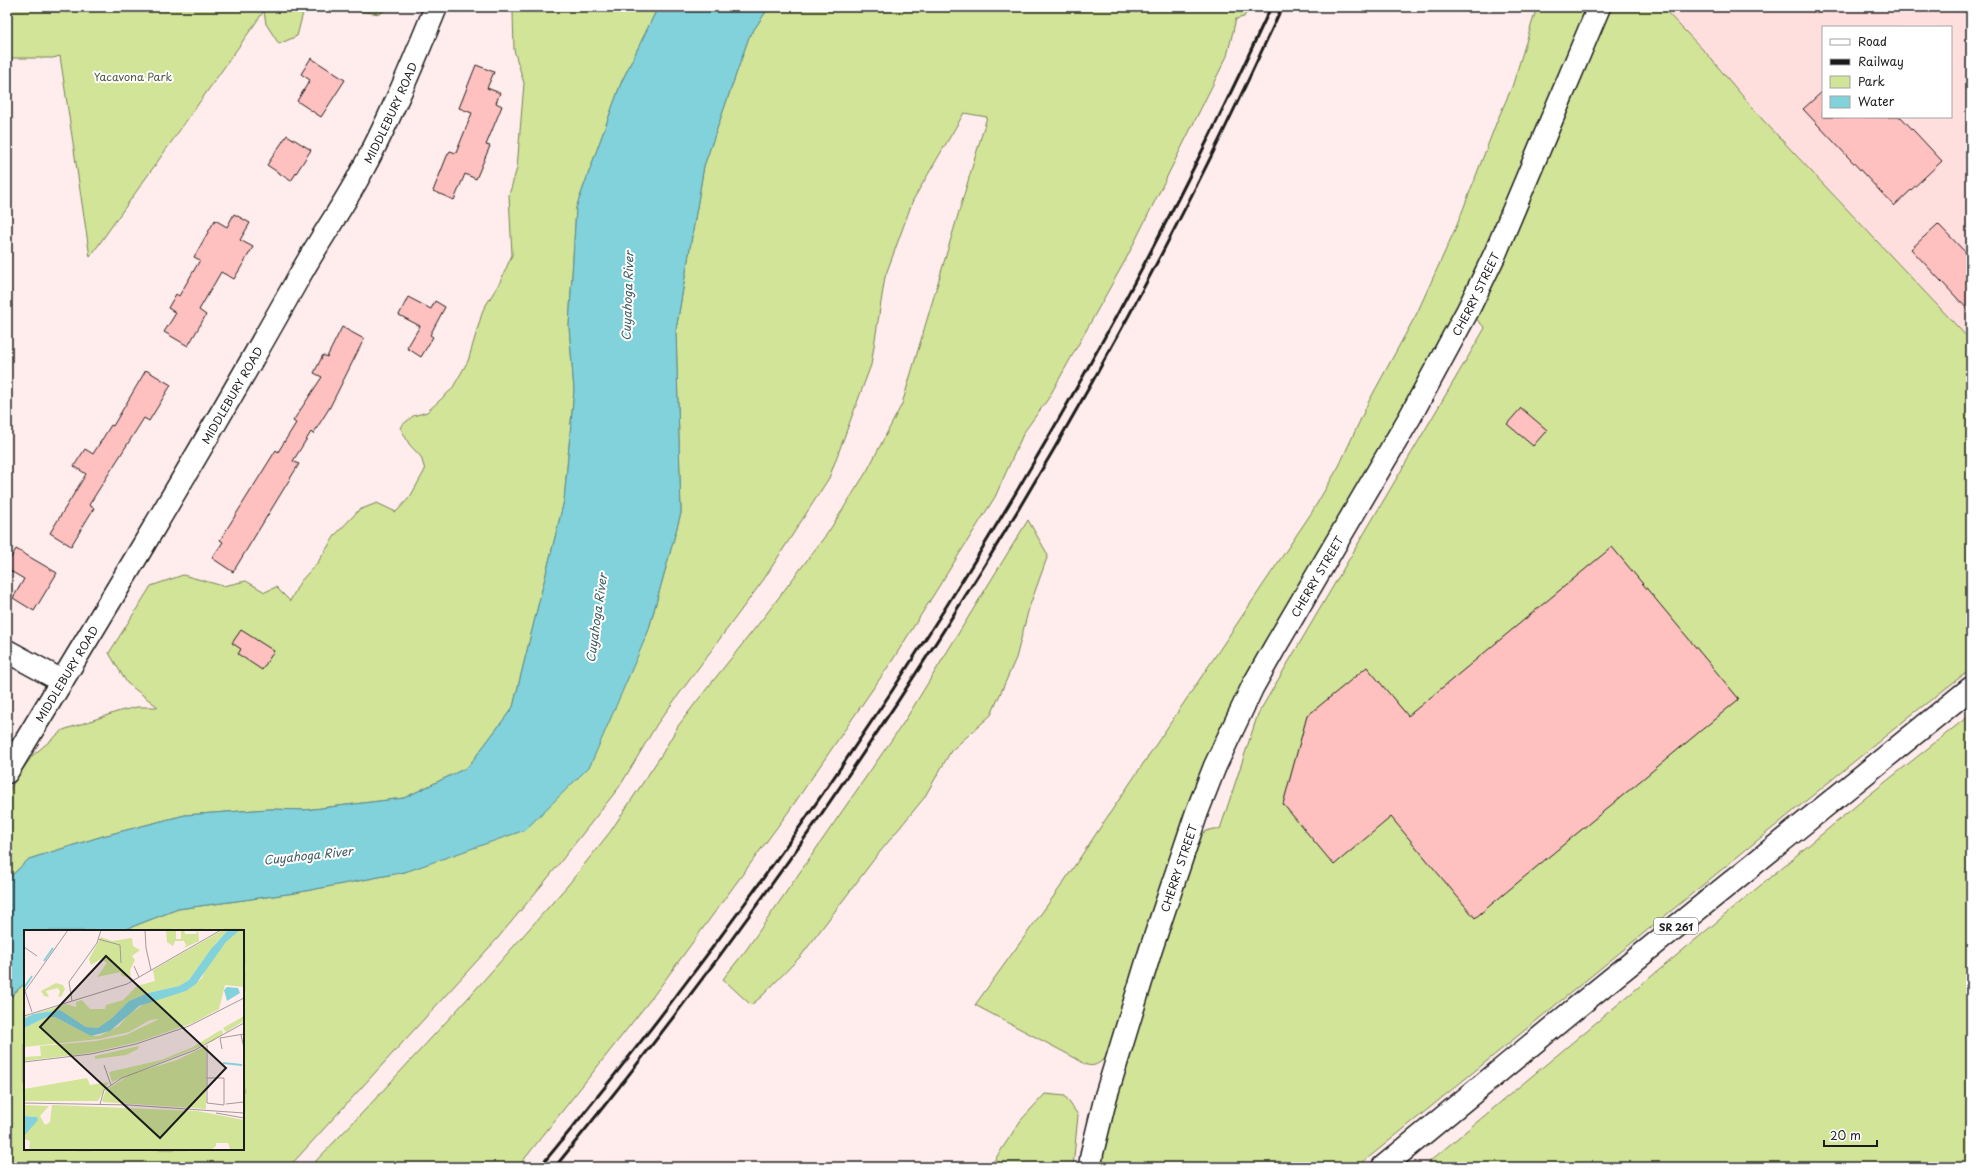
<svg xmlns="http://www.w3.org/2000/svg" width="1978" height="1174" viewBox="0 0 1978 1174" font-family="'Playpen Sans',sans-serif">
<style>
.built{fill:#ffdfde;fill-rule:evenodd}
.green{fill:#d2e498;stroke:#77805a}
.water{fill:#82d2dc;stroke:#59898f}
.building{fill:#fec1bf;stroke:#1c1c1c}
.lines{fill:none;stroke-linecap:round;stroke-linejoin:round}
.minor-casing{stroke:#1c1c1c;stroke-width:25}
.major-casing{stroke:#1c1c1c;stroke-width:25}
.minor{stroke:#fff;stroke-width:22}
.major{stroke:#fff;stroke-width:22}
.rail{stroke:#1c1c1c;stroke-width:3}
.labels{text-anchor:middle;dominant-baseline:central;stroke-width:4;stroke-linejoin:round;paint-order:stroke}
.shield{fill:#fff;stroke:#606060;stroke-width:1}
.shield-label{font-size:10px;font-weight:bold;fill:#1c1c1c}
.park-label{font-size:11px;fill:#535841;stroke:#fff}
.street-label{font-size:11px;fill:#1c1c1c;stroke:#fff}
.water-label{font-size:12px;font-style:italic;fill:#405c5f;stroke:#fff}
.inset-river{fill:none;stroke:#82d2dc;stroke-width:2}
.inset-road{fill:none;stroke:#a49999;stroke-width:1}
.view{fill:#1c1c1c;fill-opacity:0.15;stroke:#1c1c1c;stroke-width:2}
.inset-edge{fill:none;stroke:#1c1c1c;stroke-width:2}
</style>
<rect width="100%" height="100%" fill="#ffecec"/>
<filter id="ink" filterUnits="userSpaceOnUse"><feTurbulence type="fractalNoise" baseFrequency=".025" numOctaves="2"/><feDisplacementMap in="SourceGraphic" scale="8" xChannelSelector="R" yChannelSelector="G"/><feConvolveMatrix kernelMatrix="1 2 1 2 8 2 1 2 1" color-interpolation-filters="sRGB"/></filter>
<g filter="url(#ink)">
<!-- built -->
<path class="built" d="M 1662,7 L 1971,7 L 1971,341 L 1762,119 L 1707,54 ZM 1823,27 L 1951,27 L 1951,117 L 1823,117 Z"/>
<!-- green -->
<g class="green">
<polygon points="7,7 322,7 304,9 297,36 279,44 266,24 264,11 90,257 60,56 53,58 7,58"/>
<polygon points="328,7 388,7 380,14"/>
<polygon points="518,7 658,7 621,83 576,208 569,326 574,390 564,501 513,707 468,767 404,798 305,810 269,809 185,815 103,836 29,859 7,880 7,793 32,756 63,730 120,711 137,707 158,707 127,683 109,653 151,586 183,575 223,586 246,581 265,592 276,587 290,601 300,582 318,562 336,534 359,510 377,503 396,512 410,497 425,470 421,457 409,444 400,427 413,416 427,412 452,389 468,361 483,310 500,282 512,255 509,195 517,168 524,83 514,50 513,12"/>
<polygon points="769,7 1249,7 1244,17 1236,19 1227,56 1127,257 1048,399 1024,432 995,497 892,661 789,811 654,995 518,1167 310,1167 365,1110 468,998 568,885 610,832 662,754 678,726 697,701 764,617 829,531 867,471 902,404 987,117 964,113 913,200 885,277 871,365 829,478 764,579 657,724 620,786 551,874 497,939 289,1167 7,1167 7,1000 25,983 25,1149 243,1149 243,931 121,931 178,909 295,893 405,872 648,632 681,513 676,330 704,166 749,37"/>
<path d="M 1537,7 L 1592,7 L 1487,253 L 1428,371 L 1259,656 L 1107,1057 C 1095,1067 1090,1069 1077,1059 L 975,1005 L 1059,889 L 1312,512 L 1339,466 L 1369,401 L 1417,313 L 1457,225 L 1497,121 L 1512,87 Z"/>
<path d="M 1611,7 L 1662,7 L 1707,54 L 1762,119 L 1971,341 L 1971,669 L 1910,716 L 1357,1167 L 1101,1167 L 1109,1118 L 1196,840 C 1202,832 1210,828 1220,829 L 1258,714 L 1485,328 L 1473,316 L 1559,133 Z"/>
<polygon points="1028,520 1048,555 1029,608 1016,658 991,715 951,751 924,798 875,858 801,956 761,997 751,1005 723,979 746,950 904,722"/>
<polygon points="1971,714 1971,1167 1423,1167 1864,799"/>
<polygon points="1045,1094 1065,1096 1078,1115 1073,1167 990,1167 1021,1120"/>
</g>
<!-- water -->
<polygon class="water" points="658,7 769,7 749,37 704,166 676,330 681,513 648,632 590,766 525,830 405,872 295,893 178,909 121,931 25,931 25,983 7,1000 7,880 29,859 103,836 185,815 269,809 305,810 404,798 468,767 513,707 564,501 574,390 569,326 576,208 621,83"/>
<!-- building -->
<g class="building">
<polygon points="311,58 345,80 321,117 297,101 310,80 301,74"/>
<polygon points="476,65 494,72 487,88 500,93 496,103 502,106 486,145 490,146 476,179 465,174 454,200 433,191 447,156 450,151 456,153 472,113 459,108"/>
<polygon points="1823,91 1823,117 1901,117 1942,161 1894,206 1803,109"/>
<polygon points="287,135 311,150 291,181 267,165"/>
<polygon points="234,214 250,223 240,240 253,247 234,279 221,272 199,310 206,315 188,346 164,332 176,313 168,308 176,294 179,296 200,260 194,257 215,220 227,227"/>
<polygon points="1938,224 1971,258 1971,313 1911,249"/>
<polygon points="408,297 431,309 435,301 445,307 430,335 433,337 421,357 407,348 420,326 399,315"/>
<polygon points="342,327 364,339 330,407 313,434 311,432 293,461 299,464 233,572 212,558 223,542 220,540 276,450 278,452 296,423 293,421 322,377 314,373 323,355 327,357"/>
<polygon points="146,370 171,385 149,421 144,418 89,505 94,508 71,546 50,533 86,474 74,466 85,449 93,454 111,425 113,426"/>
<polygon points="1521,408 1547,430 1533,446 1507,424"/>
<polygon points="1612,547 1739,699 1475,918 1391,817 1334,865 1283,804 1307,716 1367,667 1408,716"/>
<polygon points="16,549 57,573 34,611 13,598 24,579 7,569 7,564"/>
<polygon points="241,630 274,651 262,670 238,654 241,649 232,643"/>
</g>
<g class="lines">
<!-- minor casing -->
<g class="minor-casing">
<g id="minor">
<polyline points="7,651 62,681"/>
<path id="s1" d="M 7,772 C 105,610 203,448 296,282 C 315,247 338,214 357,180 C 388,124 412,66 436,7"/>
<path id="s2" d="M 1090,1167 L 1092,1153 L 1106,1096 L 1151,949 L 1197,812 L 1215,766 L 1253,686 L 1275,647 L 1410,417 L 1468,310 L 1495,254 L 1599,7"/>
</g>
</g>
<!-- major casing -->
<g class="major-casing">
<polyline id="major" points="1383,1167 1593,994 1971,688"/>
</g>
<!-- minor -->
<use href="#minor" class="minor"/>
<!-- major -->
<use href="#major" class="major"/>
<!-- rail -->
<g class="rail">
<path d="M 540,1167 C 832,815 1080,423 1271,7"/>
<path d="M 555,1167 C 844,813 1093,424 1282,7"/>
</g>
</g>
</g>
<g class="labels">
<!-- shield labels -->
<rect class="shield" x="1654" y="918" width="44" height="16" rx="3"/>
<g class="shield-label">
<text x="1676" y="926">SR 261</text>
</g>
<!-- park labels -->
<g class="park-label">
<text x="133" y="76">Yacavona Park</text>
</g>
<!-- street labels -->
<g class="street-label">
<text stroke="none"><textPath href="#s1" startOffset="763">MIDDLEBURY ROAD</textPath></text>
<text stroke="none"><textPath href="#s2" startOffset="960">CHERRY STREET</textPath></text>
<text stroke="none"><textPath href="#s1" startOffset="439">MIDDLEBURY ROAD</textPath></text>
<text stroke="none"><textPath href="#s2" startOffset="636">CHERRY STREET</textPath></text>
<text stroke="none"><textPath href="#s1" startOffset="115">MIDDLEBURY ROAD</textPath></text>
<text stroke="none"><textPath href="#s2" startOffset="312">CHERRY STREET</textPath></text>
</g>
<!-- water labels -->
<g class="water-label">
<text transform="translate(627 296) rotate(-88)">Cuyahoga River</text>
<text transform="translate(596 618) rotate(-82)">Cuyahoga River</text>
<text transform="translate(308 855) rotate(-6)">Cuyahoga River</text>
</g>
</g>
<!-- overview -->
<g transform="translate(24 930)">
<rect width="220" height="220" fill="#ffecec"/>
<path d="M 142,0 L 152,0 L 152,9 L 157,9 L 157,0 L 160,0 L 161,4 L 172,4 L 174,0 L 175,11 L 160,18 L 162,15 L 160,11 L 151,11 L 149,16 L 143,12 ZM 199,0 L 204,0 L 191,14 L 165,50 L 155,56 L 124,63 L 105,71 L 88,88 L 74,98 L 62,97 L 36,80 L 9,84 L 0,89 L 0,87 L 42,74 L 52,77 L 52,72 L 58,70 L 66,79 L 81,79 L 82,75 L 99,70 L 113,56 L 131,51 L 129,40 ZM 216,0 L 220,0 L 220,57 L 201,55 L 195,79 L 169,93 L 114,112 L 66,123 L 0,131 L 0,127 L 17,126 L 16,116 L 72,111 L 102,105 L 135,89 L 126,90 L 105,102 L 75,109 L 0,117 L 0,98 L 23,87 L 31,87 L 67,106 L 75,106 L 95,96 L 105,84 L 125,71 L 162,61 L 178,48 L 182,38 L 202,12 ZM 77,7 L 88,11 L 108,8 L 109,16 L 116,20 L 108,26 L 111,30 L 106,40 L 107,49 L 97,45 L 97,42 L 73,47 L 83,33 L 77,29 L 67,35 L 65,29 ZM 32,53 L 39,55 L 41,59 L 37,67 L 34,66 L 36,62 L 34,58 L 22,61 L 25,67 L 20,66 L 17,61 ZM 220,86 L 220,91 L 202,102 L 199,98 ZM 195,101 L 198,100 L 199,104 L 189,111 L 88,152 L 85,142 L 137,130 L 169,117 ZM 115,116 L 114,119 L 102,125 L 71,129 L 71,126 ZM 182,116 L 182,179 L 79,172 L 78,170 L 82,160 L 107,144 L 153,130 ZM 63,148 L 66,155 L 85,152 L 74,171 L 0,171 L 0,159 ZM 0,175 L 25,176 L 16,186 L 21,195 L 26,192 L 28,175 L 173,181 L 220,190 L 220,220 L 206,219 L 204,213 L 192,213 L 192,216 L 187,220 L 5,220 L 6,211 L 0,209 L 0,206 L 13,187 L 0,186 Z" fill="#d2e498"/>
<path d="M 204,0 L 216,0 L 202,12 L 172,54 L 162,61 L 115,76 L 86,101 L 67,106 L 31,87 L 23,87 L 0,98 L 0,89 L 9,84 L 36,80 L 62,97 L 74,98 L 88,88 L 105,71 L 124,63 L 155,56 L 165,50 L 187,19 ZM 203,57 L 214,58 L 216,63 L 203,71 L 200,60 ZM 0,186 L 13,187 L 14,190 L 0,206 Z" fill="#82d2dc"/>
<path class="inset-river" d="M 20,31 L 29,18M 0,58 L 8,46M 199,133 L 218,135"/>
<path class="inset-road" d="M 121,0 L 122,18 L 127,40M 74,9 L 96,15 L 97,33M 0,17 L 13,26M 110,36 L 115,47M 48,71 L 45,52 L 73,13 L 77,0M 8,82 L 1,61 L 44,0M 0,86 L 103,54 L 197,0M 217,105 L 220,118M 198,119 L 196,108 L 220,104M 0,132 L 67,124 L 112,114 L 165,96 L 220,68M 80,135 L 87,155M 183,148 L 200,148 L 200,175 L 183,173 L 183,115M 0,173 L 105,175 L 220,183M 76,174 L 80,160 L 98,148 L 171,120 L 220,93M 202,174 L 220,172M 192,183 L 220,188"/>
<path class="view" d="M 82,26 L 202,138 L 136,208 L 16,97 Z"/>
<rect width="220" height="220" class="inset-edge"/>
</g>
<!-- margin -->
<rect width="1978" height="1174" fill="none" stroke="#fff" stroke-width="24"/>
<rect x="12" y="12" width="1954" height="1150" fill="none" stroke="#1c1c1c" stroke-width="1.5" filter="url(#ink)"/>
<!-- legend -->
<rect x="1822" y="26" width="130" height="92" fill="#ffffff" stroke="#a4a4a4"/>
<rect x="1830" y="39" width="20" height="6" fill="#ffffff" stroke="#a4a4a4"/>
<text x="1858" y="46" font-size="12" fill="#1c1c1c">Road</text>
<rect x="1830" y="59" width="20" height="6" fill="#1c1c1c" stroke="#a4a4a4"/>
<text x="1858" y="66" font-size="12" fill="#1c1c1c">Railway</text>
<rect x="1830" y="76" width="20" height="12" fill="#d2e498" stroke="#a4a4a4"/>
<text x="1858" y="86" font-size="12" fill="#1c1c1c">Park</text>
<rect x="1830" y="96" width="20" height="12" fill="#82d2dc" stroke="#a4a4a4"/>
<text x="1858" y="106" font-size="12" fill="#1c1c1c">Water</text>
<!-- scale -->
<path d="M1824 1140v6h53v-6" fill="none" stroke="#1c1c1c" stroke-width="2"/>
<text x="1830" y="1140" font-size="12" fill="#1c1c1c" stroke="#ffffff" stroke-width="3" paint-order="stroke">20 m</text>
</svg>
